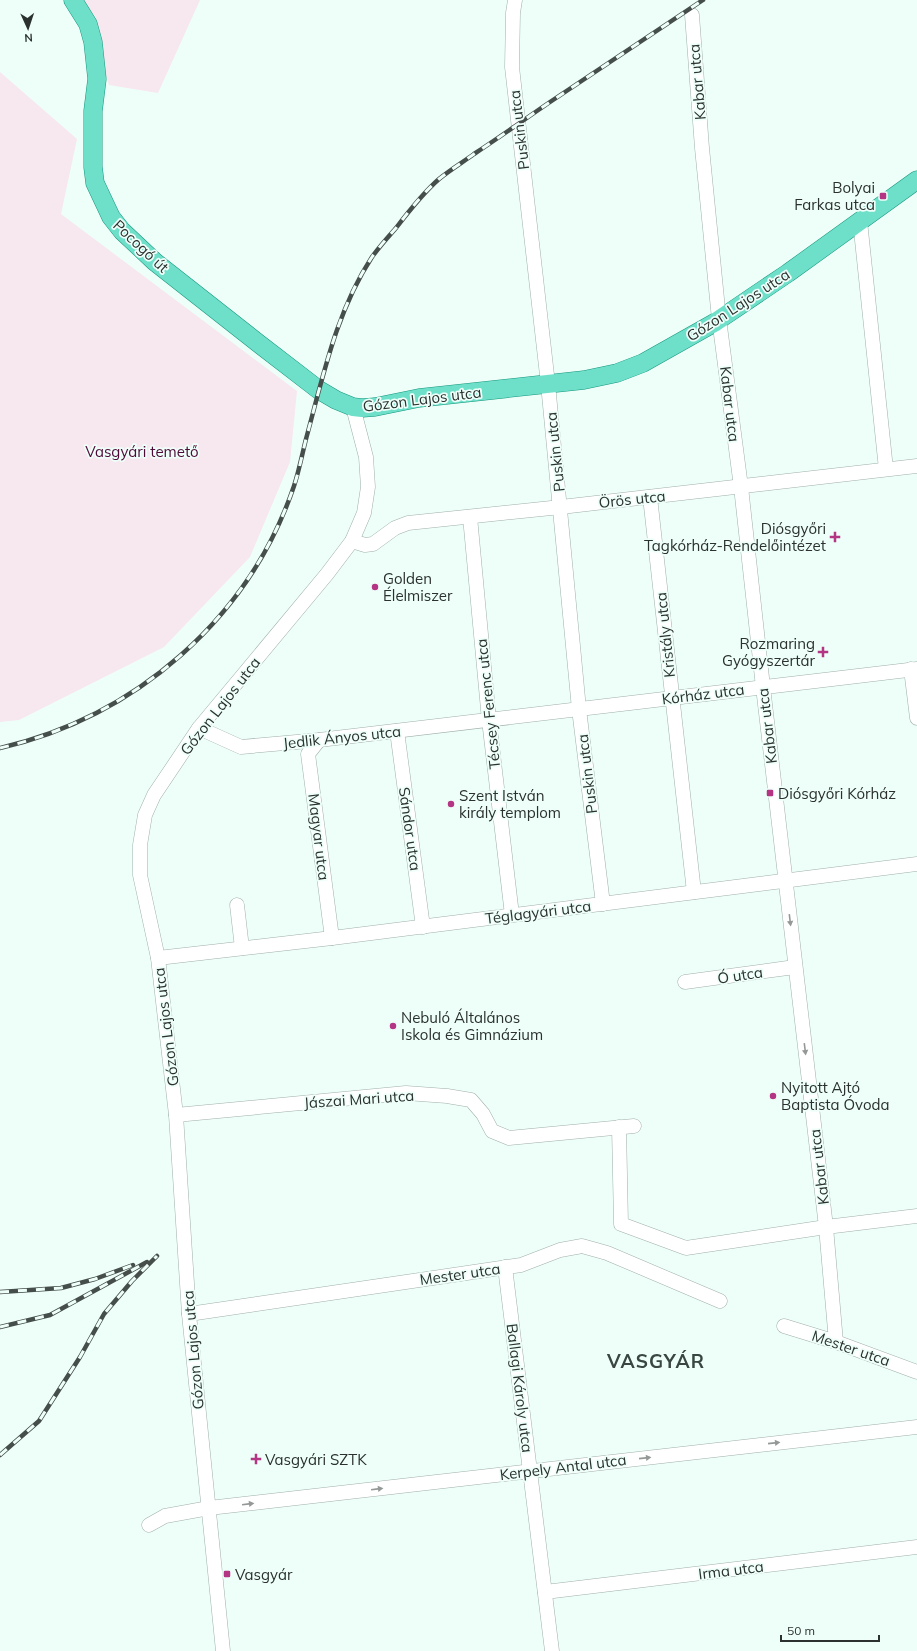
<svg xmlns="http://www.w3.org/2000/svg" width="917" height="1651" viewBox="0 0 917 1651" font-family="Mulish,sans-serif">
<style>
.green{fill:#f7e7ef}
.lines{fill:none;stroke-linecap:round;stroke-linejoin:round}
.minor-casing{stroke:#a0afaa;stroke-width:15}
.major-casing{stroke:#18967d;stroke-width:19}
.minor{stroke:#fff;stroke-width:14}
.major{stroke:#6ee0ca;stroke-width:18}
.rail-casing{stroke:#454e4b;stroke-width:4.5}
.rail{stroke:#eefff9;stroke-width:3;stroke-dasharray:9;stroke-linecap:butt}
.oneway{fill:#949897}
.poi-dot{fill:#b43583;stroke:#eefff9;stroke-width:1.5}
.labels{text-anchor:middle;dominant-baseline:central;stroke-width:3.5;stroke-linejoin:round;paint-order:stroke}
.street-label{font-size:15px;fill:#2a312f;stroke:#eefff9}
.poi-label{font-size:15px;fill:#2a312f;stroke:#eefff9;text-anchor:start}
.park-label{font-size:15px;fill:#500a37;stroke:#eefff9}
.district-label{font-size:19px;font-weight:bold;letter-spacing:1px;fill:#394642;stroke:#eefff9}
</style>
<rect width="100%" height="100%" fill="#eefff9"/>
<!-- green -->
<g class="green">
<polygon points="81,0 200,0 158,93 109,85 101,60 96,17"/>
<polygon points="0,72 77,139 61,214 297,391 290,462 250,557 164,647 19,720 0,722"/>
</g>
<g class="lines">
<!-- minor casing -->
<g class="minor-casing">
<g id="minor">
<polyline points="515,0 513,13 512,67 548,384 579,709 603,904"/>
<polyline points="692,15 702,148 719,319 741,487 763,687 826,1227 836,1342"/>
<polyline points="860,221 886,469"/>
<polyline points="650,497 694,892"/>
<polyline points="470,517 489,720 512,915"/>
<polyline points="352,541 365,545 373,544 395,528 408,523 561,507 917,466"/>
<polyline points="911,669 917,718"/>
<polyline points="199,728 241,747 319,740 917,669"/>
<polyline points="397,731 423,927"/>
<polyline points="319,740 308,754 332,938"/>
<polyline points="237,905 242,948"/>
<polyline points="158,958 332,938 917,864"/>
<polyline points="685,982 795,967"/>
<polyline points="176,1115 406,1093 447,1096 471,1100 483,1114 492,1131 509,1138 634,1126"/>
<polyline points="619,1127 621,1224 686,1248 826,1227 917,1216"/>
<polyline points="505,1267 552,1651"/>
<polyline points="189,1314 521,1265 560,1250 582,1246 607,1253 720,1301"/>
<polyline points="784,1326 836,1342 917,1372"/>
<polyline points="149,1525 165,1516 209,1508 917,1427"/>
<polyline points="545,1592 917,1547"/>
<polyline points="223,1651 189,1314 176,1115 158,958 140,875 140,845 145,815 154,795 199,728 327,574 352,541 364,513 368,487 366,457 353,407"/>
</g>
</g>
<!-- major casing -->
<g class="major-casing">
<polyline id="major" points="73,0 88,24 93,42 97,79 93,111 93,167 95,183 111,217 122,231 155,262 258,343 319,390 336,400 353,407 362,408 375,407 419,398 584,380 617,373 643,363 714,323 788,273 917,180"/>
</g>
<!-- minor -->
<use href="#minor" class="minor"/>
<!-- major -->
<use href="#major" class="major"/>
<!-- rail casing -->
<g class="rail-casing">
<g id="rail">
<path d="M 0,748 C 135,717 249,619 294,486 C 299,471 302,455 306,439 C 323,377 336,312 372,257 C 379,247 388,237 396,228 C 409,211 423,193 439,179 C 450,170 463,162 474,154 C 500,137 525,119 550,102 C 601,68 652,34 703,0"/>
<polyline points="0,1292 61,1288 95,1279 133,1265"/>
<polyline points="0,1327 50,1315 147,1262"/>
<polyline points="0,1455 39,1421 80,1357 104,1314 132,1281 157,1256"/>
</g>
</g>
<!-- rail -->
<use href="#rail" class="rail"/>
</g>
<!-- one-way arrows -->
<defs><path id="oneway-solid" d="M-6-.8H1V-3.2L6.5 0L1 3.2V.8H-6Z"/></defs>
<g class="oneway">
<use href="#oneway-solid" transform="translate(790 920) rotate(83)"/>
<use href="#oneway-solid" transform="translate(805 1049) rotate(83)"/>
<use href="#oneway-solid" transform="translate(774 1443) rotate(-6)"/>
<use href="#oneway-solid" transform="translate(645 1458) rotate(-6)"/>
<use href="#oneway-solid" transform="translate(377 1489) rotate(-7)"/>
<use href="#oneway-solid" transform="translate(248 1504) rotate(-7)"/>
</g>
<!-- markers -->
<g class="poi-dot">
<rect x="879" y="192" width="8" height="8" rx="2"/>
<path d="M833 531h4v4h4v4h-4v4h-4v-4h-4v-4h4z"/>
<circle cx="375" cy="587" r="4"/>
<path d="M821 646h4v4h4v4h-4v4h-4v-4h-4v-4h4z"/>
<rect x="766" y="789" width="8" height="8" rx="2"/>
<circle cx="451" cy="804" r="4"/>
<circle cx="393" cy="1026" r="4"/>
<circle cx="773" cy="1096" r="4"/>
<path d="M254 1453h4v4h4v4h-4v4h-4v-4h-4v-4h4z"/>
<rect x="223" y="1570" width="8" height="8" rx="2"/>
</g>
<g class="labels">
<!-- street labels -->
<g class="street-label">
<text transform="translate(697 82) rotate(-95)">Kabar utca</text>
<text transform="translate(519 130) rotate(-97)">Puskin utca</text>
<text transform="translate(141 246) rotate(43)">Pocogó út</text>
<text transform="translate(738 305) rotate(-33)">Gózon Lajos utca</text>
<text transform="translate(422 399) rotate(-7)">Gózon Lajos utca</text>
<text transform="translate(730 404) rotate(83)">Kabar utca</text>
<text transform="translate(555 452) rotate(-96)">Puskin utca</text>
<text transform="translate(632 499) rotate(-6)">Örös utca</text>
<text transform="translate(665 635) rotate(-96)">Kristály utca</text>
<text transform="translate(703 694) rotate(-7)">Kórház utca</text>
<text transform="translate(488 704) rotate(-96)">Técsey Ferenc utca</text>
<text transform="translate(220 706) rotate(-52)">Gózon Lajos utca</text>
<text transform="translate(767 726) rotate(-97)">Kabar utca</text>
<text transform="translate(342 737) rotate(-6)">Jedlik Ányos utca</text>
<text transform="translate(587 774) rotate(-97)">Puskin utca</text>
<text transform="translate(410 829) rotate(82)">Sándor utca</text>
<text transform="translate(319 837) rotate(83)">Magyar utca</text>
<text transform="translate(538 912) rotate(-7)">Téglagyári utca</text>
<text transform="translate(740 975) rotate(-8)">Ó utca</text>
<text transform="translate(166 1027) rotate(-97)">Gózon Lajos utca</text>
<text transform="translate(359 1099) rotate(-4)">Jászai Mari utca</text>
<text transform="translate(819 1167) rotate(-97)">Kabar utca</text>
<text transform="translate(460 1274) rotate(-8)">Mester utca</text>
<text transform="translate(851 1348) rotate(19)">Mester utca</text>
<text transform="translate(193 1350) rotate(-95)">Gózon Lajos utca</text>
<text transform="translate(520 1388) rotate(83)">Ballagi Károly utca</text>
<text transform="translate(563 1467) rotate(-7)">Kerpely Antal utca</text>
<text transform="translate(731 1570) rotate(-7)">Irma utca</text>
</g>
<!-- poi labels -->
<g class="poi-label">
<text x="875" y="187" text-anchor="end">Bolyai<tspan x="875" dy="17">Farkas utca</tspan></text>
<text x="826" y="528" text-anchor="end">Diósgyőri<tspan x="826" dy="17">Tagkórház-Rendelőintézet</tspan></text>
<text x="383" y="578">Golden<tspan x="383" dy="17">Élelmiszer</tspan></text>
<text x="815" y="643" text-anchor="end">Rozmaring<tspan x="815" dy="17">Gyógyszertár</tspan></text>
<text x="778" y="793">Diósgyőri Kórház</text>
<text x="459" y="795">Szent István<tspan x="459" dy="17">király templom</tspan></text>
<text x="401" y="1017">Nebuló Általános<tspan x="401" dy="17">Iskola és Gimnázium</tspan></text>
<text x="781" y="1087">Nyitott Ajtó<tspan x="781" dy="17">Baptista Óvoda</tspan></text>
<text x="265" y="1459">Vasgyári SZTK</text>
<text x="235" y="1574">Vasgyár</text>
</g>
<!-- park labels -->
<g class="park-label">
<text x="142" y="451">Vasgyári temető</text>
</g>
<!-- district labels -->
<g class="district-label">
<text x="656" y="1361">VASGYÁR</text>
</g>
</g>
<!-- north arrow -->
<g transform="translate(28 28) rotate(177)" stroke="#eefff9" stroke-width="3" paint-order="stroke">
<path d="M0-3L7 15L0 10L-7 15Z" fill="#2a312f"/>
<text y="-6" font-size="11" font-weight="bold" text-anchor="middle" fill="#2a312f">N</text>
</g>
<!-- scale -->
<path d="M781 1635v6h98v-6" fill="none" stroke="#2a312f" stroke-width="2"/>
<text x="787" y="1635" font-size="12" fill="#2a312f" stroke="#eefff9" stroke-width="3" paint-order="stroke">50 m</text>
</svg>
